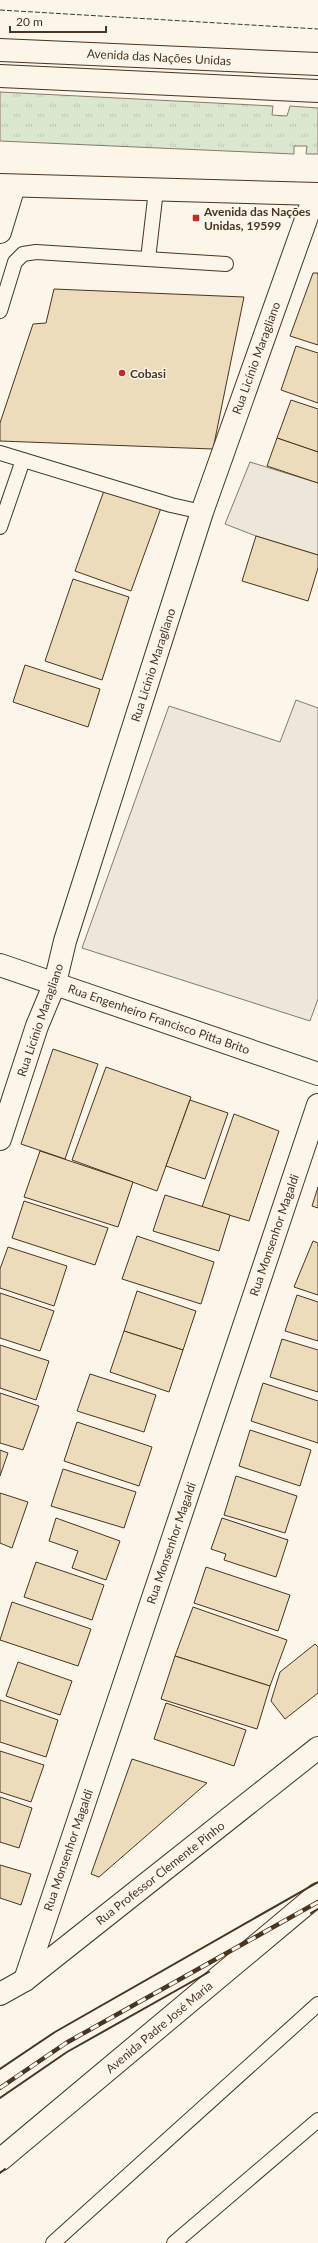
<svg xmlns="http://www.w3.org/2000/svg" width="318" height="2243" viewBox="0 0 318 2243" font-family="Lato,sans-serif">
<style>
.grass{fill:url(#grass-tufts);stroke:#887966}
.parking{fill:#ede7d9;stroke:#887966}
.building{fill:#ecdcbc;stroke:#4a3520}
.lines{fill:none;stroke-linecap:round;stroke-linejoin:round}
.lane-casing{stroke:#4a3520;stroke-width:16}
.street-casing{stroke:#4a3520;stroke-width:24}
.primary-casing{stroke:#4a3520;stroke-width:24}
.highway-casing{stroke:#4a3520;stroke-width:24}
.lane{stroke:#fbf6e9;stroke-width:14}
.street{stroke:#fbf6e9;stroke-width:22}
.primary{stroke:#fbf6e9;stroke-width:22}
.highway{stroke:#fbf6e9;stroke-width:22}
.rail-casing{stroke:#4a3520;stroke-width:4.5}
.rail{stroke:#fbf6e9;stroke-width:3;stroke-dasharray:9;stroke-linecap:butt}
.fence{stroke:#4a3520;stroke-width:1;stroke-dasharray:5 2;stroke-linecap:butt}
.wall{stroke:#4a3520;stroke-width:2}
.poi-dot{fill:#c62828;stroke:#fbf6e9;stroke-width:1.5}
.labels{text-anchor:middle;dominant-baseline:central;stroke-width:3;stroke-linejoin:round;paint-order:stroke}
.street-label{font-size:12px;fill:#4a3520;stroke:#fbf6e9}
.poi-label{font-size:12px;font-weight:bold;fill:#4a3520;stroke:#fbf6e9;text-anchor:start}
</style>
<defs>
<pattern id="grass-tufts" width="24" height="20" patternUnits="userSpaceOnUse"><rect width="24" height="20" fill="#dce7d0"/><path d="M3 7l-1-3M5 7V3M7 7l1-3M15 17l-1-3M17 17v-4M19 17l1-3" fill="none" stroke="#bec7b2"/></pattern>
</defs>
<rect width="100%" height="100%" fill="#fbf6e9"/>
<!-- grass -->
<polygon class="grass" points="0,92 273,106 272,115 287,116 290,106 318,108 318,154 306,154 307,146 294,146 294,154 0,141"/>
<!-- parking -->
<g class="parking">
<polygon points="250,462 318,483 318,555 256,536 225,524"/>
<polygon points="296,700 318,708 318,999 310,1021 82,948 169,706 280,742"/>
</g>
<!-- building -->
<g class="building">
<polygon points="313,273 318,273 318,345 290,336"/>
<polygon points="54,289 244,297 213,449 0,441 0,423 33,324 46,323"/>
<polygon points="296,346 318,353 318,403 281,390"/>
<polygon points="291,400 318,409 318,452 277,438"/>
<polygon points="277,438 318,452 318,483 267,466"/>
<polygon points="105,488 161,508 131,591 75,571"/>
<polygon points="256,536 318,555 318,568 308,601 242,581"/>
<polygon points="73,579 129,597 102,680 45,661"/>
<polygon points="25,665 100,689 88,727 13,702"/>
<polygon points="53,1049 98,1064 65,1159 21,1144"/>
<polygon points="106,1067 191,1097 157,1191 72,1160"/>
<polygon points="190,1100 228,1113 205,1179 166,1166"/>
<polygon points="234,1114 279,1131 249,1221 202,1207"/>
<polygon points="40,1151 133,1182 118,1227 24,1197"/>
<polygon points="318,1187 318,1208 312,1206"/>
<polygon points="165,1195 230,1215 219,1251 153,1231"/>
<polygon points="24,1201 108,1228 95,1265 12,1238"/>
<polygon points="137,1236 214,1262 201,1304 122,1279"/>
<polygon points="313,1241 318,1243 318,1295 294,1287"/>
<polygon points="8,1247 67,1266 54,1306 0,1288 0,1269"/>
<polygon points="137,1291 196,1311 183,1350 124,1331"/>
<polygon points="0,1293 54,1311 40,1351 0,1338"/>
<polygon points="297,1295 318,1302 318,1341 285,1331"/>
<polygon points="124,1331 183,1350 169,1392 110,1372"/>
<polygon points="282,1339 318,1350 318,1392 270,1377"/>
<polygon points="0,1345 49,1361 36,1400 0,1388"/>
<polygon points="90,1374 156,1395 144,1432 77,1411"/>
<polygon points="263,1383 318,1401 318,1443 251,1421"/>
<polygon points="0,1393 39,1406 23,1450 0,1443"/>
<polygon points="77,1422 152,1447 139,1486 64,1461"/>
<polygon points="250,1430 311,1450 300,1486 239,1466"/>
<polygon points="0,1450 8,1453 0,1476"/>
<polygon points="63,1469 136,1492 124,1528 51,1506"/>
<polygon points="236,1476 297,1496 285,1533 224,1515"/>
<polygon points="0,1493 28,1502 12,1548 0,1543"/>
<polygon points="56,1518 120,1541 106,1580 72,1568 78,1551 49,1541"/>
<polygon points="222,1518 288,1540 276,1577 224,1560 226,1554 211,1549"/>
<polygon points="36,1562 104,1585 92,1620 24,1597"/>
<polygon points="206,1567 290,1595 278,1631 194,1603"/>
<polygon points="12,1602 91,1629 78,1666 0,1640"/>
<polygon points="193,1607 287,1640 270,1686 175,1656"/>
<polygon points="315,1644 318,1647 318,1693 285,1719 271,1701 280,1672"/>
<polygon points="175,1656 270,1686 257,1729 161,1699"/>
<polygon points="18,1662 72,1681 60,1715 6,1696"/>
<polygon points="0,1700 58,1720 46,1757 0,1742"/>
<polygon points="166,1703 246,1730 234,1766 154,1739"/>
<polygon points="0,1751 44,1765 31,1802 0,1792"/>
<polygon points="132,1759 207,1783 99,1877 91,1874"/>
<polygon points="0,1797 32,1808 19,1848 0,1842"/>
<polygon points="0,1865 31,1874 21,1905 0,1898"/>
</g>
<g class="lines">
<!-- lane casing -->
<g class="lane-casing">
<g id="lane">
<polyline points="148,259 156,190"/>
<polyline points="0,311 15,262 23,254 36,252 226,264"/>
<polyline points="0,453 171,505 202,512"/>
<polyline points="0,527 23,460"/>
<polyline points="53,2243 318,2004"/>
<polyline points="174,2243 318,2120"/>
</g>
</g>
<!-- street casing -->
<g class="street-casing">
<g id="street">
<polyline points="0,76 318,91"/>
<polyline points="0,232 14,186"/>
<polyline points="0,965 318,1074"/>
<polyline points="0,1139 37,1026 55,983 65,941 202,512 315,194"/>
<polyline points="25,1980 318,1105"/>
<polyline points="0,1994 25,1980 318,1748"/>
</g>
</g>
<!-- primary casing -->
<g class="primary-casing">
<polyline id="primary" points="0,2160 318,1894"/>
</g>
<!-- highway casing -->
<g class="highway-casing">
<g id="highway">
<polyline points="0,50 318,64"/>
<polyline points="0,185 318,194"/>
</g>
</g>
<!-- lane -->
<use href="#lane" class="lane"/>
<!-- street -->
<use href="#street" class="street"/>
<!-- primary -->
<use href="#primary" class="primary"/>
<!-- highway -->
<use href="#highway" class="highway"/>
<!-- rail casing -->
<g class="rail-casing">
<polyline id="rail" points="0,2088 66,2043 318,1902"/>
</g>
<!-- rail -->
<use href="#rail" class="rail"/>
<!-- fence -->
<polyline class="fence" points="0,10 318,29"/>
<!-- wall -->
<g class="wall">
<polyline points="311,1913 318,1909"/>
<polyline points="0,2069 55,2032 318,1882"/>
<polyline points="0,2098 67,2052 209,1972"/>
<polyline points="0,2173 5,2169"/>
</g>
</g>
<!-- markers -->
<g class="poi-dot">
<rect x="192" y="214" width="8" height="8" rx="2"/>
<circle cx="122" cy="373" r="4"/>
</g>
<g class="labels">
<!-- street labels -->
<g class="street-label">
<text transform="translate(159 57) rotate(3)">Avenida das Nações Unidas</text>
<text transform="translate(256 358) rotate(-70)">Rua Licínio Maragliano</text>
<text transform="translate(153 665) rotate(-72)">Rua Licínio Maragliano</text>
<text transform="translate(159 1019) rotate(19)">Rua Engenheiro Francisco Pitta Brito</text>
<text transform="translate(40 1020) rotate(-71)">Rua Licínio Maragliano</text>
<text transform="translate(274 1235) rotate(-71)">Rua Monsenhor Magaldi</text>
<text transform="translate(171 1543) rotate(-71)">Rua Monsenhor Magaldi</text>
<text transform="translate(68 1850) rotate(-71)">Rua Monsenhor Magaldi</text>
<text transform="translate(160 1873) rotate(-38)">Rua Professor Clemente Pinho</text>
<text transform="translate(159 2027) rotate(-40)">Avenida Padre José Maria</text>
</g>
<!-- poi labels -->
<g class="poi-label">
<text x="204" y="211">Avenida das Nações<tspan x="204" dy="14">Unidas, 19599</tspan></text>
<text x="130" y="373">Cobasi</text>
</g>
</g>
<!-- scale -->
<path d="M10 26v6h96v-6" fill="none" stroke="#4a3520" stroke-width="2"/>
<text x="16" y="26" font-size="12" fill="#4a3520" stroke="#fbf6e9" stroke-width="3" paint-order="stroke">20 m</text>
</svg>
